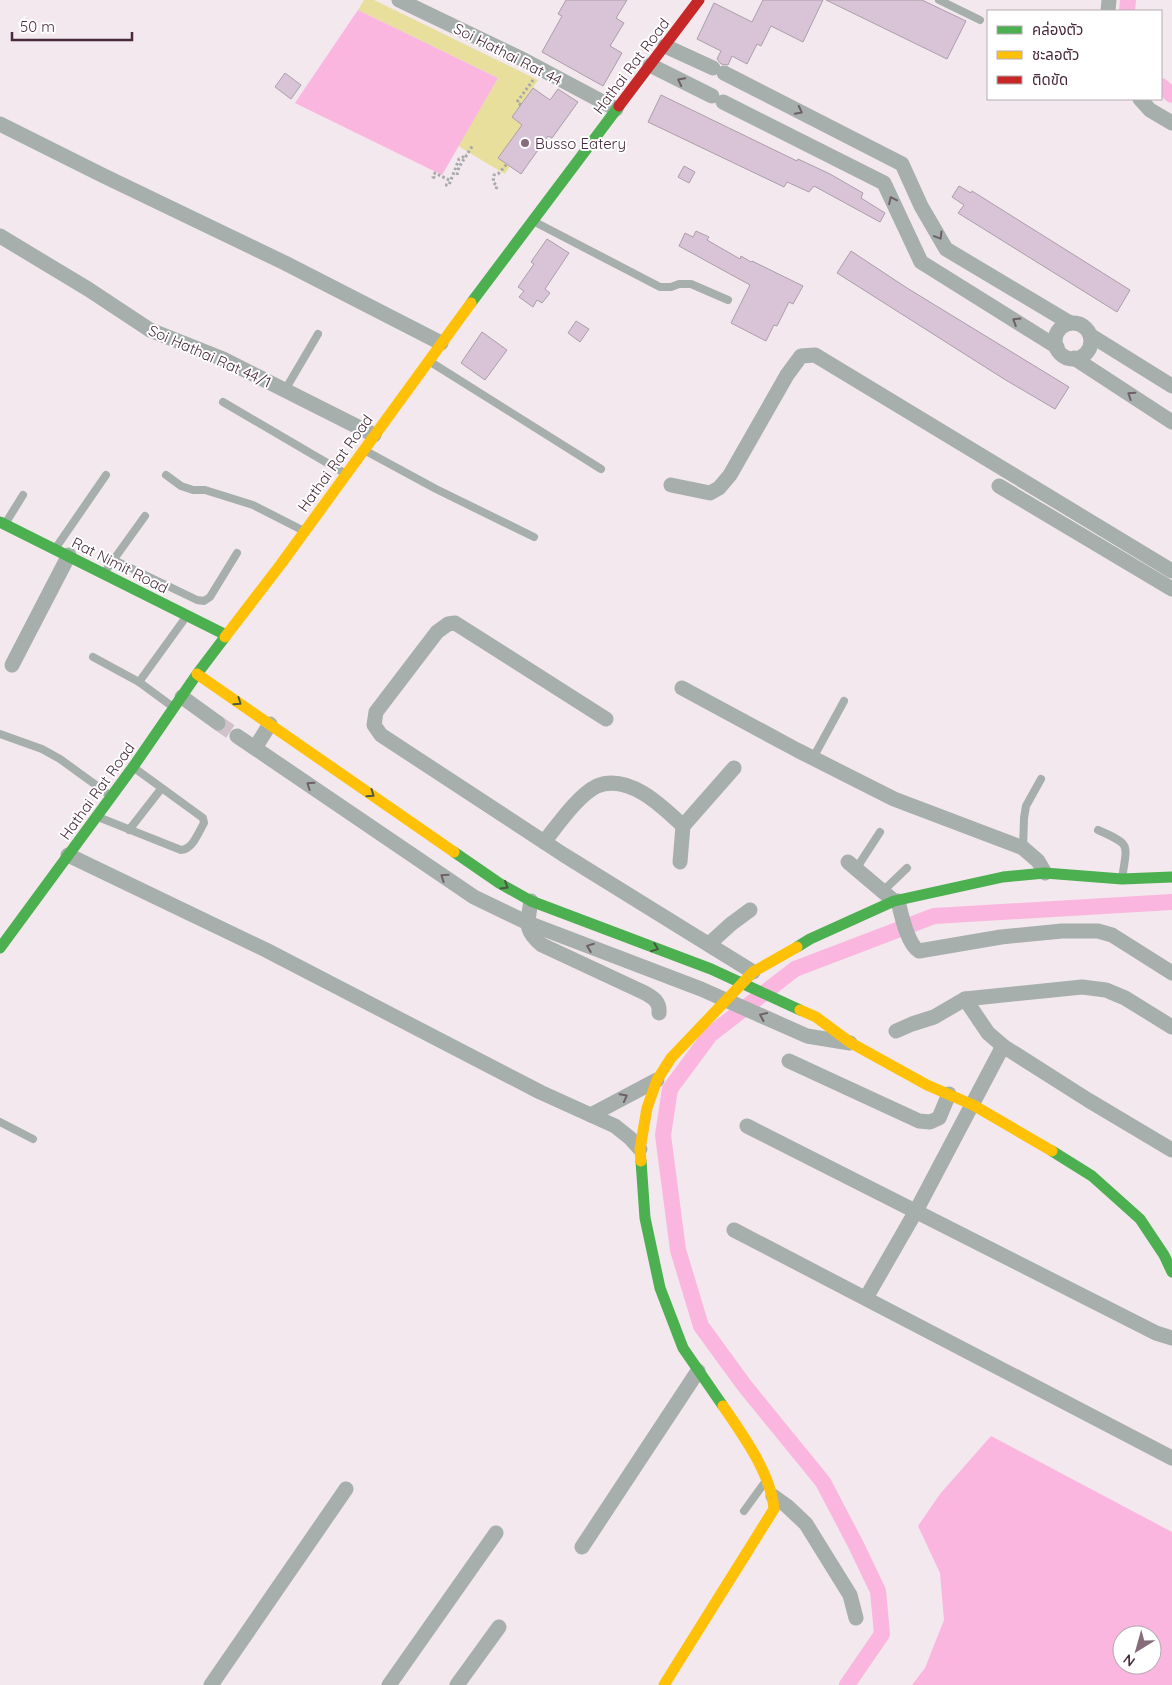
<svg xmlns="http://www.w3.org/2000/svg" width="1172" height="1685" viewBox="0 0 1172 1685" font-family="Quicksand,'Noto Sans Thai',sans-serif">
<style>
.green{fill:#e9df9c}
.water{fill:#fab6de;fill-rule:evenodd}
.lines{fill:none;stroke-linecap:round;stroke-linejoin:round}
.canal{stroke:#fab6de;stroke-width:16}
.building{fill:#d8c3d7;stroke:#ac9eaa}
.street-tunnel{stroke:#d0c2ca;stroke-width:15;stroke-dasharray:15 8;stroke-linecap:butt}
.path{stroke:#a7a9a8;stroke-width:3;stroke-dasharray:2.5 2.5;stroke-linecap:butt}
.lane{stroke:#a6afab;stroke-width:8}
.street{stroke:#a6afab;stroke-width:15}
.fast{stroke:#4caf50;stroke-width:11}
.slow{stroke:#ffc107;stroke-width:11}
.jam{stroke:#c62828;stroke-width:11}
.oneway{stroke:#6e5f68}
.oneway2{stroke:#495943}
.poi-dot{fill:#846c7a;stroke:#fff;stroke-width:2}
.labels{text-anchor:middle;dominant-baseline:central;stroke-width:4;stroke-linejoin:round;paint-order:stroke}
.street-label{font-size:15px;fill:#482a3c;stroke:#fff}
.poi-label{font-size:15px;fill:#482a3c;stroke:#fff;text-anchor:start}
</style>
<rect width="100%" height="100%" fill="#f2e8ed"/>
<!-- green -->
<polygon class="green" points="364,0 374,0 538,80 512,117 522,125 499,158 510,166 505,174 458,146 498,78 358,10"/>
<!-- water -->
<g class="water">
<polygon points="358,10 498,78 442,175 295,103"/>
<path d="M 991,1436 L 1172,1532 L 1172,1685 L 912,1685 L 925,1668 L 944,1620 L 940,1573 L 918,1526 L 940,1494 ZM 1122,1635 L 1152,1635 L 1152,1665 L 1122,1665 Z"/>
</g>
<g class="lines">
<!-- canal -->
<g class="canal">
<polyline points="1127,11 1128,0"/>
<polyline points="1161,86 1172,95"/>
<polyline points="847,1685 882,1634 878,1591 856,1545 823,1482 744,1385 701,1326 678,1250 663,1135 670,1089 710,1035 795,969 934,916 1172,902"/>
</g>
</g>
<!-- building -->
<g class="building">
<polygon points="566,0 627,0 616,18 624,23 610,46 622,53 603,86 542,52 562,16 558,14"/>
<polygon points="763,0 823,0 803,42 771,26 761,46 757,44 747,64 732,56 728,65 721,64 717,59 721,51 697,39 714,3 752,22"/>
<polygon points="826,0 922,0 966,21 947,59"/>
<polygon points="285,73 301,85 291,99 275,87"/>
<polygon points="533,88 550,100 558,89 578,102 552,138 548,136 521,174 498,158 522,125 512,117"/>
<polygon points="661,95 797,161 798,159 830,174 863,193 861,198 885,213 880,222 814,186 809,192 787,182 784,187 648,122"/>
<polygon points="684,166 695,172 689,183 678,177"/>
<polygon points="959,186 971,193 972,191 1130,290 1117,312 958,213 964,205 952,197"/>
<polygon points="696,231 709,237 707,240 740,259 741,256 751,262 752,261 803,286 793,304 789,302 777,326 774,325 766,341 731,323 750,285 679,246 685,233 693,237"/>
<polygon points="547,239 569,253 545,289 550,293 542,303 537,300 533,307 519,297 524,291 518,287 534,264 531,262"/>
<polygon points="851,251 907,288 1069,387 1055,409 1004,379 837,273"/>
<polygon points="576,321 589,329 580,342 568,333"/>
<polygon points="482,332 507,350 485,380 461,363"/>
</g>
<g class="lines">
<!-- street-tunnel -->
<polyline class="street-tunnel" points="218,723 237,736"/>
<!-- path -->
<g class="path">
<polyline points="521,105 517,102 533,80"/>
<polyline points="457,175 459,167 473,145"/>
<polyline points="435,178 433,177 435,173 451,181"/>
<polyline points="445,185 449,185 459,159 467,155"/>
<polyline points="496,189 497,186 493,182 494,175 498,174 507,164"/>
</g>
<!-- lane -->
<g class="lane">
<polyline points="939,0 980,20"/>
<polyline points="533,221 660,287 671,287 679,284 691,284 728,300"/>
<polyline points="429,361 601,469"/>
<polyline points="285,390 318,334"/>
<polyline points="223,402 346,474"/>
<polyline points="364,450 436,489 534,537"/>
<polyline points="166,475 181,486 193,490 205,490 253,505 304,531"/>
<polyline points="5,524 23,495"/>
<polyline points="55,549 106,475"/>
<polyline points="114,560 197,600 204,601 210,597 237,553"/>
<polyline points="104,573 145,516"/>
<polyline points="93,657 139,682 173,707"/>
<polyline points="139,682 186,617"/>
<polyline points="0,734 42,749 60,759 111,796"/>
<polyline points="813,758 844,701"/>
<path d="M 98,817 L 181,850 C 193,849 198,833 204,823 L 203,818 L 133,767"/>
<polyline points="129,830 161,789"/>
<path d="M 1098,830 C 1132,845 1127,843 1122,879"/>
<polyline points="1023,848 1024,818 1026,806 1041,779"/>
<polyline points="856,869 880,832"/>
<polyline points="883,891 907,868"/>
<polyline points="0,1122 33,1139"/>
<polyline points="744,1511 765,1482"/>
</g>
<!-- street -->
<g class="street">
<polyline points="399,0 524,60 616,109"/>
<polyline points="1108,11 1109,0"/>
<polyline points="665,46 713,68"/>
<polyline points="650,65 712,96"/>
<polyline points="724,73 902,164 921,206 946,249 1070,323"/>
<polyline points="1140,99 1150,110 1172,123"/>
<polyline points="723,102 884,183 921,262 1057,347"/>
<polyline points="0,124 104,176 285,263 441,343"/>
<polyline points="0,236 88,289 150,330 223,359 374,435"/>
<circle cx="1073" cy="341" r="18"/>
<polyline points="1090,335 1172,386"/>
<polyline points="1074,358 1172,422"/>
<polyline points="671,485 710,493 719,488 730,475 787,375 801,356 815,355 1172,571"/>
<polyline points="999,486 1172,589"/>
<polyline points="12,665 69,555"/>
<polyline points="682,688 797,750 894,799 1023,848 1038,861 1045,873"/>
<polyline points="182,697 218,723"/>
<polyline points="606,719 455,623 448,624 437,632 376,712 374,725 381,735 564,855 753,972"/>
<polyline points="237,736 474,897 528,923 701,989 807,1036 850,1043"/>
<polyline points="255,748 270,724"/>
<path d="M 544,842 C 557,826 578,795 597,786 C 629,773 663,807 683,826 L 734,768"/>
<polyline points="68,855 266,950 540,1092 615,1126 630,1138 640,1149"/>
<polyline points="680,862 683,826"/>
<polyline points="848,862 894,901"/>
<path d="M 531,901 C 528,922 523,930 542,945 L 645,993 C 654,998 660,1002 659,1013"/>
<path d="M 898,901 C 901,913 907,944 919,951 L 1001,937 L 1062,931 L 1098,931 L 1112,935 L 1172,973"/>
<polyline points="709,944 731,924 750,910"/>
<polyline points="1172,1027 1125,998 1106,990 1082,987 965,999 988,1033 1003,1046 1088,1100 1172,1150"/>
<polyline points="896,1031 912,1024 934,1017 965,999"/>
<polyline points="789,1061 919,1121 930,1122 939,1118 949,1094"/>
<polyline points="591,1115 657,1080"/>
<polyline points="747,1126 1156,1333 1172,1338"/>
<polyline points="734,1230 1172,1458"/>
<polyline points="866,1298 916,1211 1003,1046"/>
<polyline points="773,1496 787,1506 806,1524 850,1595 856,1618"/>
<polyline points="582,1547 698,1371"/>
<polyline points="211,1685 346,1489"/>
<polyline points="389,1685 496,1533"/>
<polyline points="457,1685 499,1627"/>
</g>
<!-- fast -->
<g class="fast">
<polyline points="471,303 619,106"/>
<polyline points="0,522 226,635"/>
<polyline points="454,852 499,883 531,901 711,969 800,1010"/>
<polyline points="797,947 810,939 894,901 1003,877 1045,873 1122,879 1172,877"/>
<polyline points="0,948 133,767 197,674 225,637"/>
<polyline points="1052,1151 1092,1176 1140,1219 1164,1255 1172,1272"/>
<polyline points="641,1161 645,1218 660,1288 683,1348 723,1406"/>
</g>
<!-- slow -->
<g class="slow">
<polyline points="225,637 281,564 471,303"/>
<polyline points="197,674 454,852"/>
<polyline points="800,1010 816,1017 851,1043 927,1085 973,1105 1052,1151"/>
<polyline points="641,1161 640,1149 647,1108 657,1080 671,1058 753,972 797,947"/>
<path d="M 664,1685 L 774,1509 C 771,1474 743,1435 723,1406"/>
</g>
<!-- jam -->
<polyline class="jam" points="619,106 699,0"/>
</g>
<!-- one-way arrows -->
<defs><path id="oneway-chevron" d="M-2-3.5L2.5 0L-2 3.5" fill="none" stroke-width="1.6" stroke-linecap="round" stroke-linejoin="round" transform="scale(1.25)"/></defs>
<g class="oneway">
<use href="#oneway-chevron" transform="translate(681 81) rotate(-153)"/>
<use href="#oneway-chevron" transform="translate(799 111) rotate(27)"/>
<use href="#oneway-chevron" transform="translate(892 200) rotate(-116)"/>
<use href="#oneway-chevron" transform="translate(939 236) rotate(59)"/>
<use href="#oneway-chevron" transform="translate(1016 321) rotate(-148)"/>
<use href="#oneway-chevron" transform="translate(1131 395) rotate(-147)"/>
<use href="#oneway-chevron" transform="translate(310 785) rotate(-146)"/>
<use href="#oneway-chevron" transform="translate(444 877) rotate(-146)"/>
<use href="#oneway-chevron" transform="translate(590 947) rotate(-159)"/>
<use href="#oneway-chevron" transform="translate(763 1016) rotate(-156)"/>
<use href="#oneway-chevron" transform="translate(624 1097) rotate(-28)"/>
</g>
<g class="oneway2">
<use href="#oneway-chevron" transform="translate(238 702) rotate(35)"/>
<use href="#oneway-chevron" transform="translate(371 794) rotate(35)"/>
<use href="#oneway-chevron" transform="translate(505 886) rotate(30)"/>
<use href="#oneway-chevron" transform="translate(655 948) rotate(21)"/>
</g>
<!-- markers -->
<circle class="poi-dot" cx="525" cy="143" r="5"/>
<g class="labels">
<!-- street labels -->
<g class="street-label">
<text transform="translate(508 54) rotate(27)">Soi Hathai Rat 44</text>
<text transform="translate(631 66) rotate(-53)">Hathai Rat Road</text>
<text transform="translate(210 356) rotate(24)">Soi Hathai Rat 44/1</text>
<text transform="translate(335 463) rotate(-54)">Hathai Rat Road</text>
<text transform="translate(120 565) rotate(27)">Rat Nimit Road</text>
<text transform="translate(97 791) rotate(-54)">Hathai Rat Road</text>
</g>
<!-- poi labels -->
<g class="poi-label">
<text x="535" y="143">Busso Eatery</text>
</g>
</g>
<!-- legend -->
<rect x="987" y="10" width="175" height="90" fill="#ffffff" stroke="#b6aab1"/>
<rect x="997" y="26" width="25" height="8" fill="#4caf50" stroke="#b6aab1"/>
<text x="1032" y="35" font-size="15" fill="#482a3c">คล่องตัว</text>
<rect x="997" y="51" width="25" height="8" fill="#ffc107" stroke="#b6aab1"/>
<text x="1032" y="60" font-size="15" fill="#482a3c">ชะลอตัว</text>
<rect x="997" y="76" width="25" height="8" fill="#c62828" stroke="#b6aab1"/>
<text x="1032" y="85" font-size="15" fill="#482a3c">ติดขัด</text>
<!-- north arrow -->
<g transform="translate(1137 1650) rotate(217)"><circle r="24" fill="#ffffff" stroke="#b6aab1"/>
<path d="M0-4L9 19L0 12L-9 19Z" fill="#846c7a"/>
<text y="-8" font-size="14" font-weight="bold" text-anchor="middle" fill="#482a3c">N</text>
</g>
<!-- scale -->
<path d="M12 32v8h120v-8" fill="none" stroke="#482a3c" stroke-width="2.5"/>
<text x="20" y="32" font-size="15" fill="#482a3c" stroke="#ffffff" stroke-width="4" paint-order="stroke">50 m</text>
</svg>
